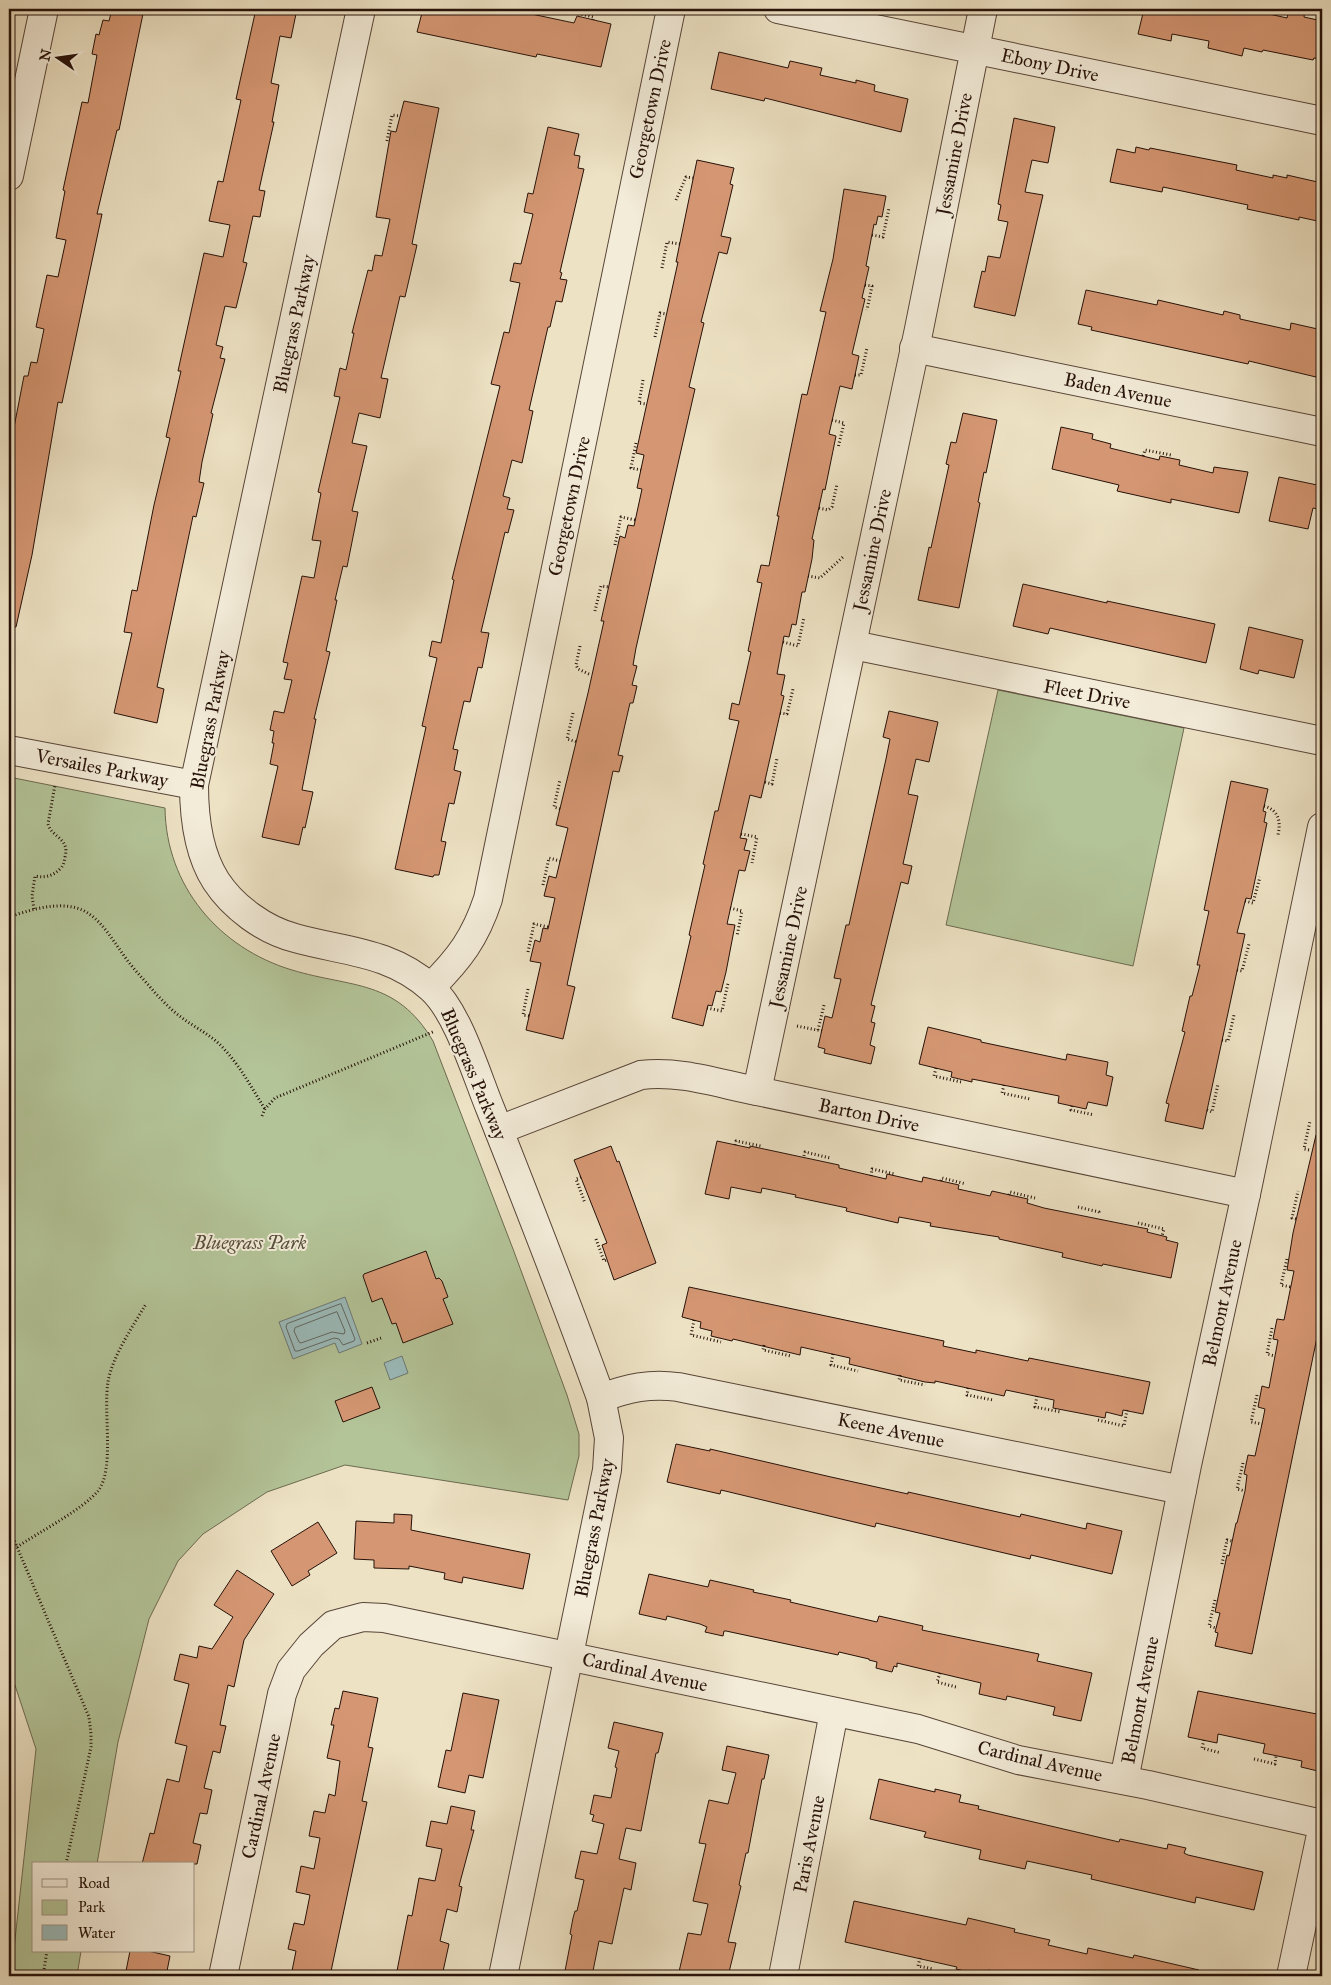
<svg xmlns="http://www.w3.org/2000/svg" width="1331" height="1985" viewBox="0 0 1331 1985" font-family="'IM FELL Great Primer',serif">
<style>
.green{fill:#b3c498;stroke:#6c6a50}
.water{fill:#9bbcbc;stroke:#6c7874}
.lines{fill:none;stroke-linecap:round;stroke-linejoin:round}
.shore{stroke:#606662;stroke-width:1}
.building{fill:#d59773;stroke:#261109}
.minor-casing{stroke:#584538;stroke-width:30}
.path{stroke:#261109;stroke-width:3;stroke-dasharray:1 2.5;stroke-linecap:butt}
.minor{stroke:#f3ecd9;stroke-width:28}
.labels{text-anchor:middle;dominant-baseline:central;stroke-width:4;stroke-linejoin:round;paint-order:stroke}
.street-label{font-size:19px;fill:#261109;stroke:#f3ecd9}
.park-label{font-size:19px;font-style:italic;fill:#57503b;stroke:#f3ecd9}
</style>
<rect width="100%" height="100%" fill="#ede2c4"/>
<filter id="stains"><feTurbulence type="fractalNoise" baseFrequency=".004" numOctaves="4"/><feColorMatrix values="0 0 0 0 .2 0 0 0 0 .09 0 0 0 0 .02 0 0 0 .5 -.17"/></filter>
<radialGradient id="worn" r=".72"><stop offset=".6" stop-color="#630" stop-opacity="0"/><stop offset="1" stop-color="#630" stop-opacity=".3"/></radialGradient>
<!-- green -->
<g class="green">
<polygon points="998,690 1184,728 1133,966 946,925"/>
<path d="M 9,777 L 165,808 C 166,886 219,948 292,970 C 352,988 396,979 433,1041 L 513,1249 L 567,1395 L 579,1434 L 579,1456 L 568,1500 L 345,1465 L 267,1492 L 203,1534 L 178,1561 L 149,1619 L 118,1742 L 97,1864 L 34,1864 L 34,1951 L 81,1951 L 77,1976 L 11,1976 L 36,1749 L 9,1667 Z"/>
</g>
<!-- water -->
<g class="water">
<polygon points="345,1297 362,1344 339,1353 335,1343 293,1359 279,1322"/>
<polygon points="402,1356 408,1373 390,1380 384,1363"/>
</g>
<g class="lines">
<!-- shore -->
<g class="shore">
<polygon points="341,1304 355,1339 354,1341 343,1345 339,1339 334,1338 298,1351 295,1351 286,1327 287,1324"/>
<polygon points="337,1312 345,1331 344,1334 332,1332 301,1343 299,1342 294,1331 295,1328"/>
</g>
</g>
<!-- building -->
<g class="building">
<polygon points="112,9 144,9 119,130 117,130 97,214 102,214 62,403 58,402 32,555 16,627 9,626 9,453 24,376 28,376 31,362 37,363 44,329 36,327 47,275 58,277 66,240 56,238 65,191 63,190 82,102 88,103 97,55 92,54 96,34 99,35 103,20 109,21"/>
<polygon points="256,9 297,9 291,38 280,36 271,83 279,85 272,122 274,122 259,190 265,191 260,217 253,216 243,262 247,263 236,308 225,306 216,345 223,347 220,358 225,359 211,413 213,414 202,462 199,482 204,483 196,517 193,516 157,687 164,689 157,723 114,713 132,633 124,632 132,590 137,591 154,505 170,438 166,437 181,371 178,371 204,253 223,257 230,225 209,221 218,181 223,182 241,100 236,99"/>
<polygon points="423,9 508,9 574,23 577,16 611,24 601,67 537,54 536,57 417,32"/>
<polygon points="1144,9 1247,9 1287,18 1289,9 1305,9 1304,17 1322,21 1322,59 1314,58 1313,60 1263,50 1262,52 1244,48 1242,56 1208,48 1209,41 1172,34 1171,41 1138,34"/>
<polygon points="719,52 788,68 790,61 822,68 820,75 856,83 856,80 875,85 874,91 908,99 901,132 765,98 764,101 711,89"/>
<polygon points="404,101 439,108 412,244 417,245 405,297 400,296 381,378 388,379 380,418 359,413 352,443 367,446 352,511 358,512 347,567 343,566 335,600 337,600 326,651 330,652 314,719 316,719 302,790 313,792 305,828 303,827 299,845 262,837 278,766 270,764 274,743 272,743 274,731 270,730 274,711 284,713 292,680 284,679 288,663 283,662 302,576 314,578 321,541 312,540 321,493 318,492 340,397 334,396 340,368 346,370 354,333 352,333 368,270 372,271 375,255 382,256 390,219 376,217 391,131 396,132"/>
<polygon points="1014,118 1055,127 1048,163 1032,160 1025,192 1043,195 1015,316 974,307 982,271 985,272 988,256 1000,258 1008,222 998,220 1001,205 998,204"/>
<polygon points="548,127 579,134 574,155 580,156 578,168 584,169 560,272 562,273 560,279 567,280 562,302 556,301 550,327 548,327 529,410 533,411 522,463 512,460 503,496 510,498 507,509 514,510 508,533 505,532 481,632 489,633 482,668 478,667 470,702 464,701 453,749 458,750 454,770 461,772 454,804 449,803 441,841 446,842 439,875 434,875 433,877 395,869 426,727 422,726 437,658 429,656 432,641 441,643 454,580 452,579 500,386 491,384 504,332 509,333 520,283 510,281 514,263 521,264 533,214 524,212 528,193 533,194"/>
<polygon points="1136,147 1149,150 1150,148 1237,165 1236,170 1273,178 1273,175 1287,178 1287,175 1322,183 1322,222 1299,217 1299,220 1247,209 1248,205 1163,187 1162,192 1110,182 1117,149 1135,153"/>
<polygon points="697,160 734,168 730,184 733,185 721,236 731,238 727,254 719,252 701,322 704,323 689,387 695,389 636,648 633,665 637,666 632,685 637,686 633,703 630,703 618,755 623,756 619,772 613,771 567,985 575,987 563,1039 526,1030 541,963 530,961 535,940 540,942 543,928 548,929 555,898 544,896 549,876 556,878 568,828 556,825 588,693 604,621 601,621 620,536 625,538 628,525 634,526 642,489 637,488 644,455 636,453 678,262 676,262"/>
<polygon points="844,189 886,196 882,217 878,216 876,225 874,224 866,266 869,267 862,298 865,299 852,354 859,356 852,389 840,386 829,434 836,436 825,490 823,489 812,539 814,540 812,559 805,592 802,592 796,625 792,624 789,637 784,636 777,674 785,675 781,695 784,696 773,745 761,798 750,795 740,838 747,839 744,850 750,851 745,871 739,870 727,924 735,925 726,972 721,992 716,991 712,1006 708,1005 703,1026 672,1018 691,936 689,935 705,865 703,864 715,811 718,811 739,721 729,719 732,703 739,705 751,652 748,651 762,583 757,582 761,565 769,566 779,516 777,516 802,394 807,395 826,312 820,311 833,259"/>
<polygon points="1086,290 1157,305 1158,300 1223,315 1224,311 1240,315 1240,319 1290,330 1291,323 1322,330 1322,373 1317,372 1316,377 1249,361 1248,364 1091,330 1092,327 1078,324"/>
<polygon points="963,413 997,420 986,473 984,472 978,502 980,503 959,608 918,600 929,547 931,548 949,465 946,464 951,442 956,443"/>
<polygon points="1061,427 1093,434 1092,439 1111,444 1110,448 1159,460 1160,456 1180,460 1179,465 1213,473 1214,467 1248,472 1239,513 1171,499 1171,503 1117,491 1119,485 1052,469"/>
<polygon points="1279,477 1322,486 1322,510 1313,508 1308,529 1269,521"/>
<polygon points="1023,584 1107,603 1107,601 1215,624 1206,663 1050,628 1048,634 1013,626"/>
<polygon points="1249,627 1303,640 1294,678 1259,670 1258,674 1240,669"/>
<polygon points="889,711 938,722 929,762 916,759 908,794 918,796 903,864 912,866 908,884 901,882 871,1005 875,1006 871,1022 875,1023 870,1045 875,1047 871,1064 824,1053 825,1049 818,1047 825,1016 832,1018 841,979 834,978 846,925 849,925 886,759 890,739 883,737"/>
<polygon points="1231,781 1268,789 1263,811 1266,812 1264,822 1267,823 1251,899 1246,898 1237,933 1245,934 1203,1129 1165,1121 1169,1104 1166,1103 1185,1032 1182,1031 1190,996 1192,996 1200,965 1197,965 1209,911 1204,910"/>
<polygon points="928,1027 981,1040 981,1042 1066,1060 1067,1054 1108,1062 1106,1075 1113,1077 1107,1106 1088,1102 1086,1109 1058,1103 1059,1096 972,1079 972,1082 951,1077 952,1072 919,1064"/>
<polygon points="1316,1135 1322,1136 1322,1313 1252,1654 1215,1646 1218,1633 1215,1632 1220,1613 1215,1612 1227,1555 1229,1556 1236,1523 1237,1523 1245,1491 1247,1475 1244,1474 1248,1455 1255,1456 1262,1424 1265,1409 1258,1407 1262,1386 1269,1388 1278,1340 1273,1339 1277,1319 1284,1320 1294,1271 1287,1270 1293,1233"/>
<polygon points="717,1141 750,1148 750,1146 839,1165 839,1168 886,1179 887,1174 922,1182 923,1177 959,1185 958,1189 990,1196 992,1191 1028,1199 1027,1203 1044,1208 1148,1229 1147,1232 1167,1237 1166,1240 1178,1243 1171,1278 1103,1264 1102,1266 1062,1257 1063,1253 999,1239 999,1237 930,1226 931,1223 899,1217 898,1223 846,1211 847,1208 795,1197 796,1195 762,1188 761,1193 731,1187 729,1199 705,1194"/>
<polygon points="611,1146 617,1162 619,1161 656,1263 614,1280 602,1245 607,1243 574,1160"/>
<polygon points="426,1251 436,1279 439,1278 442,1281 448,1297 443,1299 453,1324 403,1343 396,1323 392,1324 382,1298 372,1302 363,1276 364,1274"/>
<polygon points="689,1287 944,1341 943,1346 976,1353 976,1350 1028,1361 1029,1358 1150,1382 1143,1414 1123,1410 1122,1416 1106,1412 1105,1418 1053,1408 1054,1400 1006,1390 1004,1396 935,1381 935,1383 925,1382 849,1364 850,1358 801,1347 800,1355 733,1339 732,1341 711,1336 712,1331 700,1328 701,1322 682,1317"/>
<polygon points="372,1387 380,1408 343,1422 335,1401"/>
<polygon points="676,1444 710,1451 710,1449 831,1477 908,1494 908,1492 1020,1517 1021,1514 1086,1529 1087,1523 1122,1531 1112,1574 1031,1555 1030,1559 876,1523 875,1527 721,1490 720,1494 667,1482"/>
<polygon points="394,1514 412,1515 411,1530 530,1554 523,1589 463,1577 462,1583 444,1579 445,1573 409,1566 409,1569 374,1568 374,1560 354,1559 356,1521 394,1523"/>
<polygon points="318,1522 337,1553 308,1571 310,1575 292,1586 271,1551"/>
<polygon points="237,1570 274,1594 244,1640 234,1687 228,1685 220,1725 226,1726 223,1739 220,1753 213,1751 204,1788 212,1790 207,1814 200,1813 193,1843 201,1845 197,1864 142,1864 150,1833 154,1834 167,1779 179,1782 187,1746 175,1743 189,1684 174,1680 180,1654 197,1658 199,1646 212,1649 233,1617 214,1605"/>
<polygon points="649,1574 708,1587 710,1580 754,1590 753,1592 791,1600 790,1602 877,1622 879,1616 923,1626 922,1630 1039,1654 1037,1661 1092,1673 1081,1721 1053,1715 1055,1707 1007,1696 1006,1700 979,1694 981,1683 897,1663 897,1667 894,1666 892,1672 876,1668 877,1662 869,1660 869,1659 839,1652 838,1655 726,1631 724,1631 723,1636 705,1632 707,1627 700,1624 667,1616 666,1620 639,1614"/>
<polygon points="343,1691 378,1698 368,1747 373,1748 362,1801 367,1802 330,1976 291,1976 296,1951 288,1949 294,1923 304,1925 310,1895 296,1892 301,1866 314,1869 320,1838 309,1836 314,1811 325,1813 329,1794 335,1796 340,1761 327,1758 334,1725 331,1725 335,1708 339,1709"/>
<polygon points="1198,1691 1322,1715 1322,1772 1301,1767 1302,1761 1263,1753 1265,1744 1218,1734 1217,1743 1188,1737"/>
<polygon points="463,1693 499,1700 483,1778 469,1775 465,1793 438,1787 446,1750 451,1751"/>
<polygon points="614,1722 663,1733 658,1753 656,1753 641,1831 626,1828 619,1859 636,1863 631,1890 624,1888 612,1944 599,1941 592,1976 564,1976 572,1935 570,1934 573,1918 575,1911 577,1911 584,1880 575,1878 581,1851 597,1854 604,1824 592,1821 594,1815 590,1814 594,1795 611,1798 617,1768 615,1767 619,1751 608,1748"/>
<polygon points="727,1746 769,1755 764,1779 762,1779 748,1853 746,1853 739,1885 741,1886 728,1942 736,1943 733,1956 728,1976 678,1976 688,1933 701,1935 708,1904 693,1901 706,1844 699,1843 709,1800 728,1804 736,1773 722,1770"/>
<polygon points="879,1779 935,1792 935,1789 961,1795 959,1802 979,1806 978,1809 1119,1842 1120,1839 1167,1849 1168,1844 1186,1848 1184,1853 1188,1855 1263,1872 1254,1910 1196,1897 1195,1903 1091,1879 1092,1875 1027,1861 1025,1869 979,1859 981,1850 924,1837 926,1832 870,1819"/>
<polygon points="451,1806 475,1811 471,1830 474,1830 459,1886 462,1887 457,1912 447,1909 440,1941 449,1944 442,1976 396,1976 408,1915 412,1916 419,1878 435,1881 442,1849 426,1846 431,1821 447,1824"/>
<polygon points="854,1901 966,1925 968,1918 1015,1929 1014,1932 1050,1940 1048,1945 1087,1954 1088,1948 1133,1958 1134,1955 1199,1970 1198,1976 1013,1976 988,1970 987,1976 956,1969 957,1967 845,1942"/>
<polygon points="130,1951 148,1951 170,1956 166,1976 125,1976"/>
</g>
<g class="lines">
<!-- minor casing -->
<g class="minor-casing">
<g id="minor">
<path d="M 361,9 L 194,785 C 194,816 198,853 216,881 C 233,907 264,930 295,938 C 345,952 389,951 431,988 C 458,1012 476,1074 490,1108 C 528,1204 566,1301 601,1398 L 609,1438 L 607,1470 L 503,1976"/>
<polyline points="778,9 1322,121"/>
<polyline points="9,176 44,9"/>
<polyline points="914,348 1322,432"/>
<polyline points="853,645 1322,741"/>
<polyline points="9,750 194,785"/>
<path d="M 431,987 C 460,958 475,938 488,899 L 671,9"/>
<polyline points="757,1091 919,329 983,9"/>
<path d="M 499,1130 L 641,1075 C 680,1070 720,1084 757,1091 L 1246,1194"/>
<path d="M 601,1398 C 628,1388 650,1383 678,1387 L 1182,1490"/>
<polyline points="1124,1780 1187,1465 1246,1194 1322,827"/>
<polyline points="223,1976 282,1694 291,1670 311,1645 333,1625 363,1617 384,1618 918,1729 1018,1760 1148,1785 1322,1824"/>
<polyline points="783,1976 834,1712"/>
<polyline points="1291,1976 1322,1830"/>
</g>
</g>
<!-- path -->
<g class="path">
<polyline points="568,11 593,17 593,20"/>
<polyline points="387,141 392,115 400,116"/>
<polyline points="676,200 686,177 693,178"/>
<polyline points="872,235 883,237 889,208"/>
<polyline points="662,268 667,242 680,244"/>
<polyline points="865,285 872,286 867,310"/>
<polyline points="655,337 660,313 666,314"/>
<polyline points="855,375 861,375 867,348"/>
<polyline points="643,380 639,403 646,404"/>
<polyline points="832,420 844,423 838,448"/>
<polyline points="636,443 631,468 641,470"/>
<polyline points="1143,456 1145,450 1171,455"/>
<polyline points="819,508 828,510 832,507 837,484"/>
<polyline points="615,545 621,517 635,520"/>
<polyline points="808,576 820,578 843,557"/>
<polyline points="595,611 601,586 609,587"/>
<polyline points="783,642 798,646 804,617"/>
<polyline points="580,646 576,665 578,669 591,675"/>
<polyline points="573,713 567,739 577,742"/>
<polyline points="780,713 787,714 793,689"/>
<polyline points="765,782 772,784 777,758"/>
<path d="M 1264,806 C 1279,810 1281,822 1278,835"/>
<polyline points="560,809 554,807 560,780"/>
<polyline points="741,834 757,837 752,863"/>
<polyline points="543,885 549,858 560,861"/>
<polyline points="1245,901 1253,903 1260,877"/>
<polyline points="730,908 742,911 737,936"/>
<path d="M 34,909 L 32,896 L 35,876 C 46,878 53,876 61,868 C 64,864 64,862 65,857 C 70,838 52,838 48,824 L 55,785"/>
<path d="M 9,917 C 30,910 57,901 80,909 C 103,918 116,947 131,965 C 139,975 148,984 156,994 C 164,1002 172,1011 181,1017 C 195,1028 212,1035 224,1049 C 241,1067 252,1089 265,1109"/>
<polyline points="528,952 534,924 548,927"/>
<polyline points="1237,970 1242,971 1249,944"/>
<polyline points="528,989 523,1015 529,1016"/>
<polyline points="707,1008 722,1011 728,983"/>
<polyline points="797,1026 822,1031"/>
<polyline points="818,1030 824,1005"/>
<polyline points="1222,1040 1228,1041 1234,1015"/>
<polyline points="1322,1063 1318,1082 1322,1082"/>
<polyline points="936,1068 934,1076 961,1082"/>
<polyline points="1004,1085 1002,1093 1030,1099"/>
<polyline points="1072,1106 1071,1110 1094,1115"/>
<polyline points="1207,1110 1212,1112 1218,1084"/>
<polyline points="262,1116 265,1109 275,1098 435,1031"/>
<polyline points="735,1145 736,1141 761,1146"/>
<polyline points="1309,1150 1304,1149 1310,1121"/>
<polyline points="804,1156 805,1152 830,1158"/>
<polyline points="871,1176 872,1169 895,1174"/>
<polyline points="581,1177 576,1179 585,1203"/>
<polyline points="941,1181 942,1178 966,1184"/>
<polyline points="1009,1195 1010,1192 1035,1198"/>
<polyline points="1078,1207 1099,1212 1099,1215"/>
<polyline points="1296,1219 1292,1218 1298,1191"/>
<polyline points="1138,1223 1164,1229 1162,1236"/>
<polyline points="596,1239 604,1261 607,1260"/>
<polyline points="1287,1259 1281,1285 1291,1287"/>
<polyline points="694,1320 691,1335 721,1342"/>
<polyline points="1272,1328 1267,1354 1275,1356"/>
<polyline points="367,1343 381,1338"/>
<polyline points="764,1345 763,1350 791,1356"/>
<polyline points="833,1354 831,1365 858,1371"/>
<polyline points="900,1375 899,1380 925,1385"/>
<polyline points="968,1388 967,1395 993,1400"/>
<polyline points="1257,1395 1251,1422 1262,1424"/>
<polyline points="1037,1396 1035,1407 1061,1412"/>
<polyline points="1098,1420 1124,1426 1127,1410"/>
<polyline points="1243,1463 1237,1489 1245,1491"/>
<polyline points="9,1528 89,1717 91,1734 91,1747 66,1864"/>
<path d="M 17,1547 C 38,1533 83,1509 98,1491 C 115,1469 103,1411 108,1382 C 112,1357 133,1326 146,1304"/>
<polyline points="1222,1564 1227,1540 1232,1541"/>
<polyline points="1215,1600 1209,1626 1216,1628"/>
<polyline points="940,1673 937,1682 956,1687"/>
<polyline points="1204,1740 1202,1748 1221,1753"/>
<polyline points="1254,1759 1275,1764 1276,1756"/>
<polyline points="1320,1771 1319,1776 1322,1776"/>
<polyline points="920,1958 918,1966 933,1969"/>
<polyline points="43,1976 47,1951"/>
</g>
<!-- minor -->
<use href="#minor" class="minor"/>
</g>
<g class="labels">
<!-- street labels -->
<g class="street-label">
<text transform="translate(1050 65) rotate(12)">Ebony Drive</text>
<text transform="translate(650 109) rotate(-78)">Georgetown Drive</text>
<text transform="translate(954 154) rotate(-79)">Jessamine Drive</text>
<text transform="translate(294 324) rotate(-78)">Bluegrass Parkway</text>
<text transform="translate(1118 390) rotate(12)">Baden Avenue</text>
<text transform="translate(569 506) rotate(-78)">Georgetown Drive</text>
<text transform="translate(872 550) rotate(-78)">Jessamine Drive</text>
<text transform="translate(1087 694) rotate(11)">Fleet Drive</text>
<text transform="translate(210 720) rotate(-79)">Bluegrass Parkway</text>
<text transform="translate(102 768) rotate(11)">Versailes Parkway</text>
<text transform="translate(788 947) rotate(-78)">Jessamine Drive</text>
<text transform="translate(474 1074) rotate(67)">Bluegrass Parkway</text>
<text transform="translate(869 1115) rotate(12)">Barton Drive</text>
<text transform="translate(1222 1303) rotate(-78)">Belmont Avenue</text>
<text transform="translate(891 1430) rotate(12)">Keene Avenue</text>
<text transform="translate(594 1528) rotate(-79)">Bluegrass Parkway</text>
<text transform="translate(645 1672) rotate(12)">Cardinal Avenue</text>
<text transform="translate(1140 1700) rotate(-79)">Belmont Avenue</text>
<text transform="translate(1040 1761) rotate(13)">Cardinal Avenue</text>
<text transform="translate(261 1796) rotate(-78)">Cardinal Avenue</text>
<text transform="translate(809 1844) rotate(-79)">Paris Avenue</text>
</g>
<!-- park labels -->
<g class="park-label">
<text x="250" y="1242">Bluegrass Park</text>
</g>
</g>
<!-- margin -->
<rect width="1331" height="1985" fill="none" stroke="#ede2c4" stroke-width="30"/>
<rect x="10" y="10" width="1311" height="1965" fill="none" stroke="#261109" stroke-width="2.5"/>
<rect x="15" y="15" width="1301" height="1955" fill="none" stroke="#261109"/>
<!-- legend -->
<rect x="32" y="1862" width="162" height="90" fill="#f3ecd9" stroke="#a19486"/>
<rect x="42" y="1879" width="25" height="8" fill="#f3ecd9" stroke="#a19486"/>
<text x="78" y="1888" font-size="15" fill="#261109">Road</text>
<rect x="42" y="1900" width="25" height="15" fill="#b3c498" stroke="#a19486"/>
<text x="78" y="1912" font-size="15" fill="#261109">Park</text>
<rect x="42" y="1925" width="25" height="15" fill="#9bbcbc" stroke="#a19486"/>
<text x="78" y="1938" font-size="15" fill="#261109">Water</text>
<!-- north arrow -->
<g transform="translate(58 58) rotate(283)" stroke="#f3ecd9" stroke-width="4" paint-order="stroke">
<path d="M0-4L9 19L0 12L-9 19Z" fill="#261109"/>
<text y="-8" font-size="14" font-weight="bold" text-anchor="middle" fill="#261109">N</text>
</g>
<rect width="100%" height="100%" filter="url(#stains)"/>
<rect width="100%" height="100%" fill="url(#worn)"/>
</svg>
